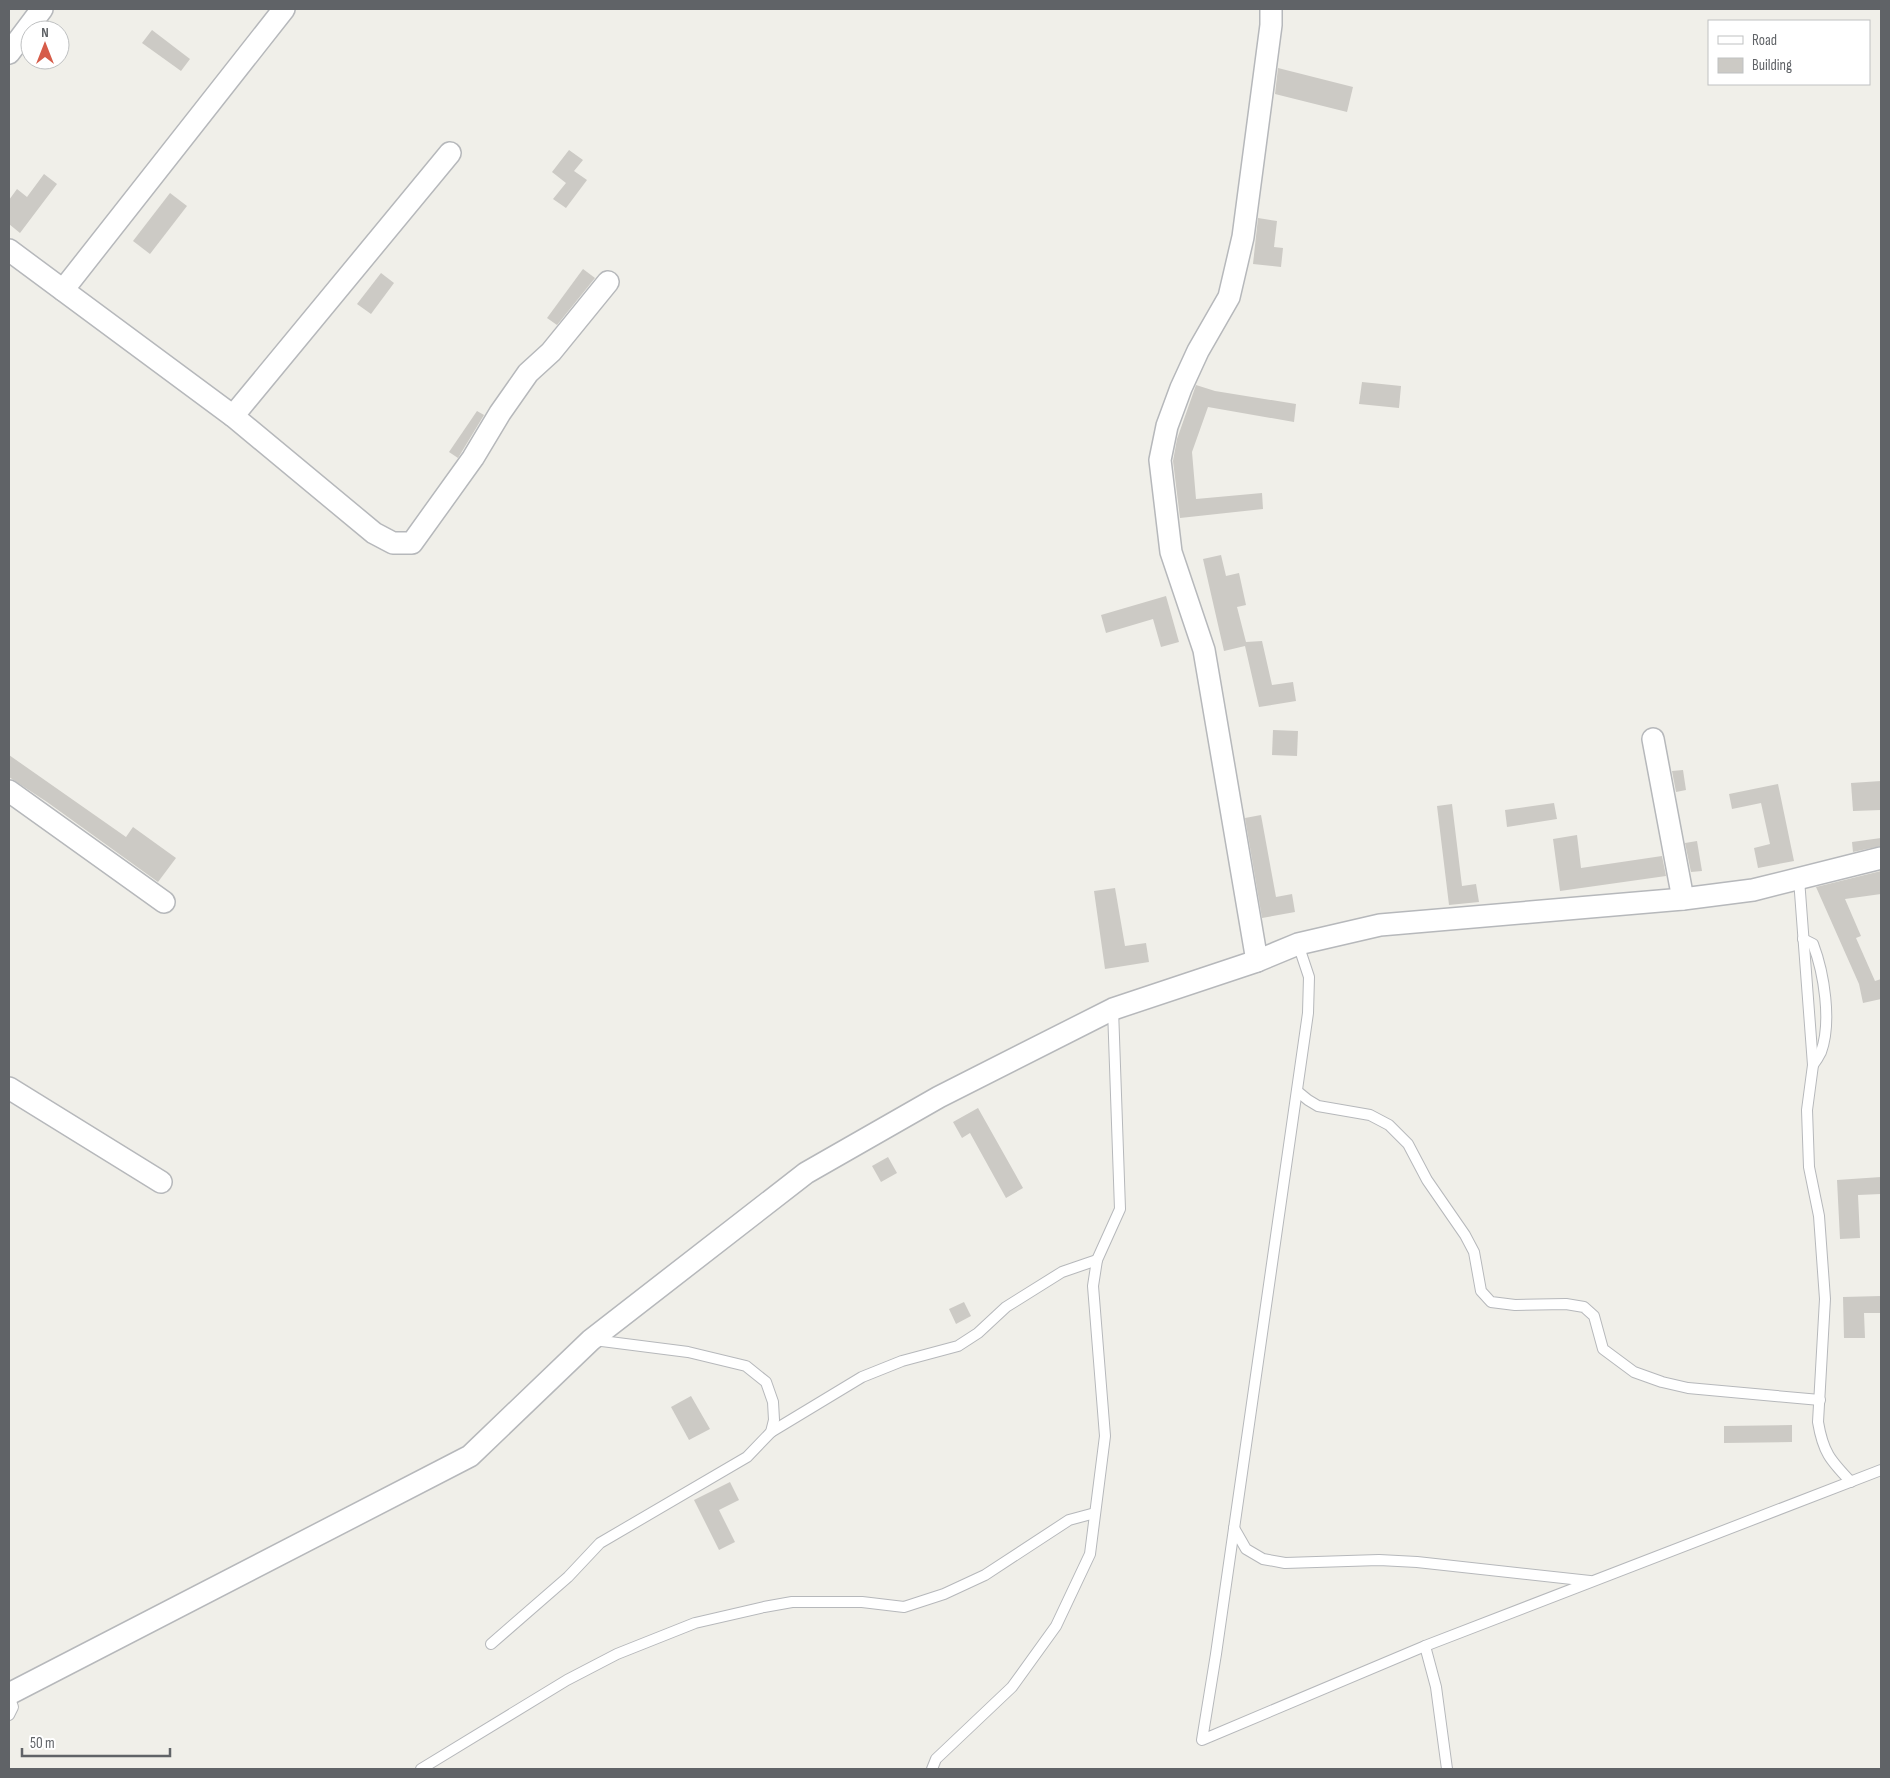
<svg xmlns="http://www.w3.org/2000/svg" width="1890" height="1778" viewBox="0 0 1890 1778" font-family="'Sofia Sans Condensed',sans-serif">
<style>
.building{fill:#cccac5}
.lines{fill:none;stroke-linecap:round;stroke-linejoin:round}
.service-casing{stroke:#b6b8bb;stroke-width:12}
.minor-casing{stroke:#b6b8bb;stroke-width:24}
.service{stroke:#fff;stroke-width:10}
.minor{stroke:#fff;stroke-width:21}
</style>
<rect width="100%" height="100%" fill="#f0efe9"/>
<!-- building -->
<g class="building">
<polygon points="152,30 190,59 181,71 142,43"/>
<polygon points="1278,68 1353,87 1347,112 1275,94"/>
<polygon points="569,150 583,160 574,171 587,180 566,208 553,199 566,183 552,172"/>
<polygon points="44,174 57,184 20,233 9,224 9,200 17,189 27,197"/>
<polygon points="170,193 187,206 150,254 133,241"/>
<polygon points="1258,218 1277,221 1274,247 1283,248 1281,267 1253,264"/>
<polygon points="583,269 595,278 557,325 547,318"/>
<polygon points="381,273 394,283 371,314 357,304"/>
<polygon points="1362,382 1401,386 1399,408 1359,404"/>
<polygon points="1196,385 1215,391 1296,404 1294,422 1208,407 1192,452 1196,499 1262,493 1263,509 1180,518 1173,461 1177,439"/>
<polygon points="477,411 484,415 458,458 449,452"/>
<polygon points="1221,555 1226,576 1239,573 1246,605 1237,607 1246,642 1262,641 1272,685 1293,682 1296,701 1259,707 1245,646 1224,651 1203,559"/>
<polygon points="1166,596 1179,642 1161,647 1153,619 1106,633 1101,615"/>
<polygon points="1273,730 1298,731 1297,756 1272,755"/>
<polygon points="9,755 126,837 133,827 176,858 158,882 47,802 9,777"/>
<polygon points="1683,770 1686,790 1676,792 1672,771"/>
<polygon points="1881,781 1881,810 1853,811 1851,783"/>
<polygon points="1778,784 1794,861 1758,868 1754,848 1770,844 1761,803 1732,809 1729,794"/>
<polygon points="1554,803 1557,819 1507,827 1505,810"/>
<polygon points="1452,804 1462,886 1476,884 1479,902 1449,905 1437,806"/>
<polygon points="1261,815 1276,897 1292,894 1295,912 1262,918 1245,818"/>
<polygon points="1577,835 1581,868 1662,856 1666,876 1560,891 1553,839"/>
<polygon points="1881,838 1881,846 1853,852 1852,842"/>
<polygon points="1697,841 1702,871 1691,872 1685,843"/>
<polygon points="1881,871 1881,894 1845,899 1861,936 1856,938 1875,981 1881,979 1881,999 1863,1003 1859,984 1816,887"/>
<polygon points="1115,888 1125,946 1146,943 1149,962 1105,969 1094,891"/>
<polygon points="978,1108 1023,1188 1006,1198 970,1133 962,1138 953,1122"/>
<polygon points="888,1157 897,1173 881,1182 872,1166"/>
<polygon points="1881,1177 1881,1194 1858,1195 1860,1238 1840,1239 1837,1180"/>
<polygon points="1881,1296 1881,1313 1864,1313 1865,1338 1844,1338 1843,1297"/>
<polygon points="964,1302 971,1316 956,1324 949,1309"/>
<polygon points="691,1396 710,1429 689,1440 671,1407"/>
<polygon points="1792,1425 1792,1442 1724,1443 1724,1426"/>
<polygon points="730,1482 739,1500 719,1510 735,1542 719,1550 694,1500"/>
</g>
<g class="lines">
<!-- service casing -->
<g class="service-casing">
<g id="service">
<path d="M 1799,879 L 1813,1065 L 1807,1110 L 1809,1167 L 1819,1216 L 1825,1299 L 1818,1422 C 1823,1452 1830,1460 1851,1482"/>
<path d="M 1803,939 L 1813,944 C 1824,973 1832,1022 1821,1052 C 1819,1056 1816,1061 1813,1065"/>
<polyline points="1298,944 1309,977 1308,1013 1216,1654 1202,1740 1425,1646 1881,1470"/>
<polyline points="1297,1091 1308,1100 1318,1106 1370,1115 1389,1125 1408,1144 1427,1180 1465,1235 1474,1252 1481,1291 1491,1302 1515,1305 1566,1304 1584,1307 1594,1316 1603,1349 1634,1372 1662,1382 1688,1388 1820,1400"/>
<polyline points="771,1432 862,1377 902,1361 958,1346 978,1333 1006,1307 1062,1272 1097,1260"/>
<polyline points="1234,1528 1246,1549 1263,1559 1285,1563 1379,1560 1417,1562 1590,1581"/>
<polyline points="491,1644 568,1577 600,1543 747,1457 771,1432 774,1420 773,1402 766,1382 746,1366 688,1352 594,1340"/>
<polyline points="1425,1646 1436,1687 1447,1769"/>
<polyline points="9,1696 13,1707 9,1715"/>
<polyline points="421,1769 567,1680 617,1654 695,1623 764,1607 792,1602 862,1602 904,1607 944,1594 985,1575 1069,1520 1095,1513"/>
<polyline points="932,1769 936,1759 1012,1687 1056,1626 1090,1554 1105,1436 1093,1286 1097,1260 1120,1209 1113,1009"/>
</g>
</g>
<!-- minor casing -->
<g class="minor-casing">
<g id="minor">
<polyline points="9,53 42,9"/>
<polyline points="9,250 233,416 374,533 393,543 412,543 473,458 500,413 528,373 551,352 608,282"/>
<polyline points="63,290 284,9"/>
<polyline points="233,416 450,153"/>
<polyline points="1653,739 1683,899"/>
<polyline points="9,791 164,902"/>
<polyline points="1257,961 1204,650 1171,552 1160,460 1167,426 1181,388 1198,351 1229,297 1243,237 1271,25 1271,9"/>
<polyline points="9,1088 161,1182"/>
<polyline points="9,1694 470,1456 591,1340 806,1173 939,1097 1113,1009 1257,961 1298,944 1380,925 1683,899 1753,890 1881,858"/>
</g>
</g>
<!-- service -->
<use href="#service" class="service"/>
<!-- minor -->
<use href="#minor" class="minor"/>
</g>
<!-- border -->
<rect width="1890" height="1778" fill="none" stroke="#606367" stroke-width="20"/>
<!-- legend -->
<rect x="1708" y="20" width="162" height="65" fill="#ffffff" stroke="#bfc1c2"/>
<rect x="1718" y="36" width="25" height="8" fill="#ffffff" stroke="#bfc1c2"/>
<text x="1752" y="45" font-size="15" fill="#606367">Road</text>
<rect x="1718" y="58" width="25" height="15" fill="#cccac5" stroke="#bfc1c2"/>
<text x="1752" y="70" font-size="15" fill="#606367">Building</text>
<!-- north arrow -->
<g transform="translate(45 45)"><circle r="24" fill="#ffffff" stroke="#bfc1c2"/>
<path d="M0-4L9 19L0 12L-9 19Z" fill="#d65c49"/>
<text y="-8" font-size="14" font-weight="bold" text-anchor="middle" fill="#606367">N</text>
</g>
<!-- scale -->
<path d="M22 1748v8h148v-8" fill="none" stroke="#606367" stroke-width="2.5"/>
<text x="30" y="1748" font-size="15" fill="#606367" stroke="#ffffff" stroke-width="4" paint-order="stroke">50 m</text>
</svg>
